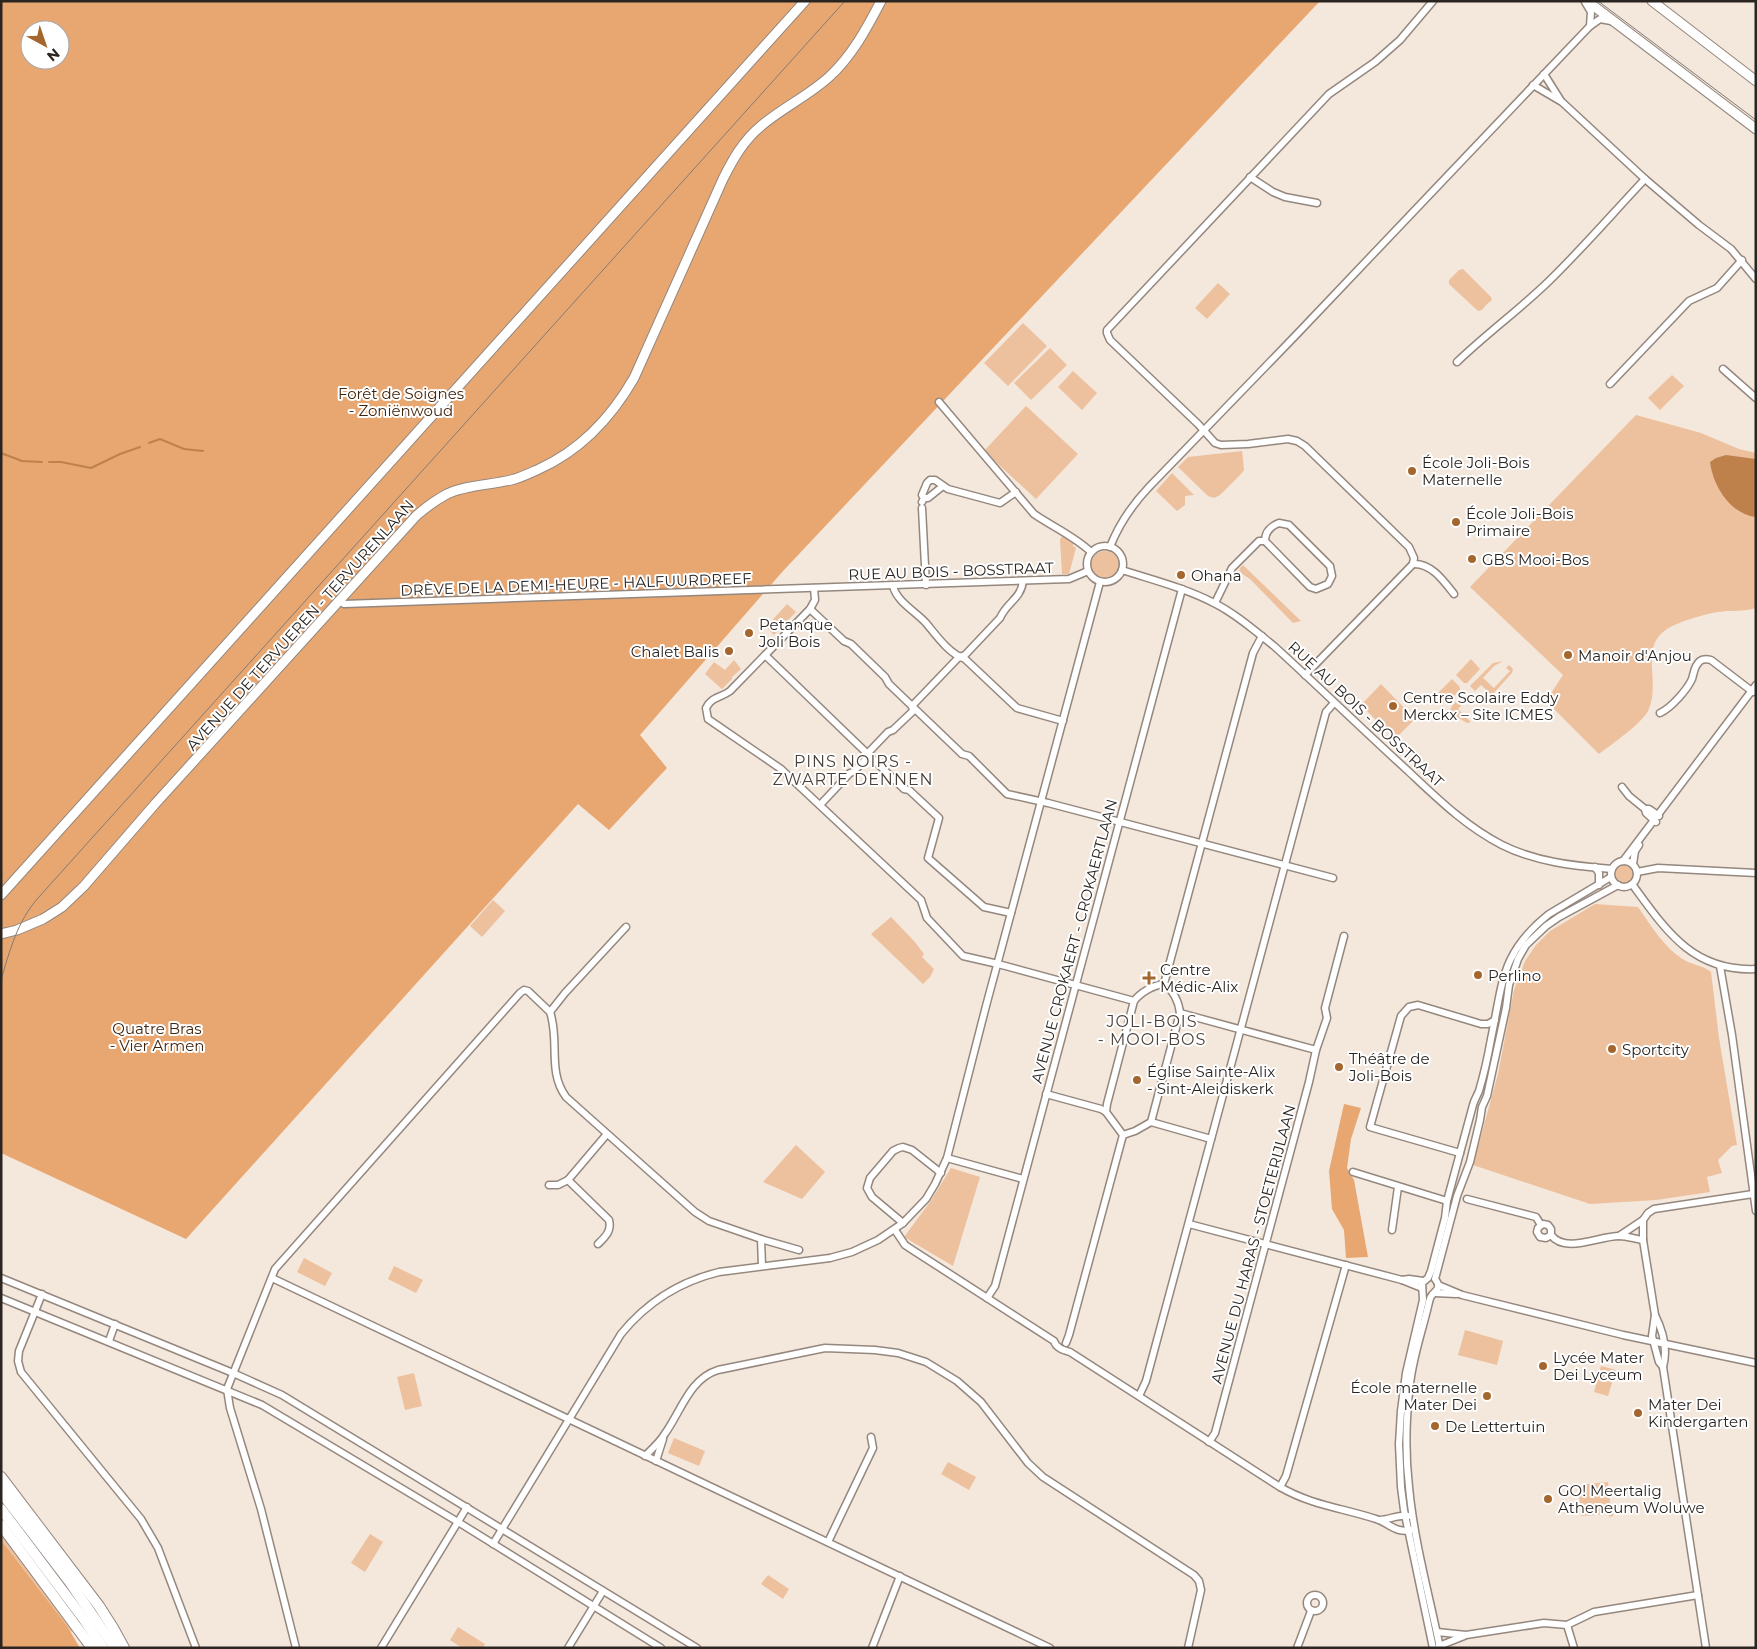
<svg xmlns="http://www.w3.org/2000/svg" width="1757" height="1649" viewBox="0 0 1757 1649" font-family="Montserrat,sans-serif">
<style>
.green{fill:#edc19e}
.forest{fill:#e8a771;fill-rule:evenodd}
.water{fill:#bf814b}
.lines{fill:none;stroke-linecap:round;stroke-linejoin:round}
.stream{stroke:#bf814b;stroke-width:2}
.minor-casing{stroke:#94877e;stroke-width:9}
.major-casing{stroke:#94877e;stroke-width:11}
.highway-casing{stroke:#94877e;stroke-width:12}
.minor{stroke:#fff;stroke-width:6}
.major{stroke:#fff;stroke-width:9}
.highway{stroke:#fff;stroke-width:10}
.tram{stroke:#837a73;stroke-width:1}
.poi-dot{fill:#a4662c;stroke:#fff;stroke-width:2}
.labels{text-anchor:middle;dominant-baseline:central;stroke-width:4;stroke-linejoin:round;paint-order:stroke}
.park-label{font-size:15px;fill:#41260f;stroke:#fff}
.poi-label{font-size:15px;fill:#2a2521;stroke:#fff;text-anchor:start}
.street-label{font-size:15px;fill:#2a2521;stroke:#fff}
.neighbourhood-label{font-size:16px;letter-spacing:1px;fill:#4c4139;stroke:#fff}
</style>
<rect width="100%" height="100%" fill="#f4e7dc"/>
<!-- green -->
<g class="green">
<polygon points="1463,269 1491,297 1492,300 1486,305 1482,310 1478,311 1449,284 1449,280 1459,270"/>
<polygon points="1218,283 1230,294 1207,319 1195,308"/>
<polygon points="1023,323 1047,346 1008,386 984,363"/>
<polygon points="1050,348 1067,365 1031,400 1014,383"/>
<polygon points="1073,371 1097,393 1082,410 1058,387"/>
<polygon points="1672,375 1684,386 1660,410 1648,398"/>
<polygon points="1026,406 1078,454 1036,499 984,451"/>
<path d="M 1636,415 L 1701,433 L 1739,449 L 1756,453 L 1756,608 C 1744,612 1730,610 1718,612 C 1704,614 1678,622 1667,629 C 1638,648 1662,681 1648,711 C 1641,724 1612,744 1599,754 L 1546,701 L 1563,675 L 1470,587 Z"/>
<polygon points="1242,451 1244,470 1241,474 1220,495 1214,498 1208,496 1178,467 1188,457"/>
<polygon points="1172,473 1194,495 1185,496 1185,505 1177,511 1156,491"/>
<polygon points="1062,536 1073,541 1073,546 1076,548 1069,574 1062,574 1060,540"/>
<circle cx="1105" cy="565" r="14"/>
<polygon points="1243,565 1301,621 1293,623 1250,579 1239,572 1240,568"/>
<polygon points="787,604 796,612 774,635 766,627"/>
<polygon points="1471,659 1480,669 1467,683 1464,683 1456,675"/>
<polygon points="734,660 741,669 732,677 732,679 722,689 705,674 714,662 725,670"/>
<polygon points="1503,661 1494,666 1483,678 1494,688 1510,671 1506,668 1509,665 1513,669 1512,673 1492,695 1481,685 1475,691 1470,686 1493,663"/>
<polygon points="1452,679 1459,686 1460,689 1448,703 1445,703 1436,695"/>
<polygon points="1381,684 1415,719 1395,739 1361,705"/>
<polygon points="1465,692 1469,697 1458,709 1471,722 1467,723 1449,712 1452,706"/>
<circle cx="1624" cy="874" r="9"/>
<polygon points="493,900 505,911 482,937 470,926"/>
<path d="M 1595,904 L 1638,907 C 1652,927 1664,948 1686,961 C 1694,965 1704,966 1711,972 L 1719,1038 L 1737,1145 L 1732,1146 L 1718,1160 L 1722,1173 L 1707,1177 L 1710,1192 L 1656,1200 L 1590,1204 L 1473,1165 L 1498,1074 L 1514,990 L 1525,961 L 1536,945 L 1550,931 Z"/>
<polygon points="891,917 914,941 924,954 922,957 934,969 930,977 923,984 871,934"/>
<polygon points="796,1145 825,1172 802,1199 763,1182"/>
<polygon points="951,1168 980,1177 953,1266 904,1237 930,1202"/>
<polygon points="304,1258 332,1273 325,1286 297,1272"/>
<polygon points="394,1266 423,1280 416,1293 388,1279"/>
<polygon points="1465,1330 1503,1341 1497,1365 1458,1355"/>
<polygon points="1601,1366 1616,1370 1608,1396 1594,1392"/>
<polygon points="414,1373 422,1406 405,1410 397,1377"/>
<polygon points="674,1438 705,1451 699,1466 668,1453"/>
<polygon points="948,1462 976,1477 969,1490 941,1474"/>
<polygon points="1608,1482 1611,1511 1614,1511 1613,1516 1609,1517 1609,1514 1581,1516 1578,1485"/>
<polygon points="1,1532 75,1629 71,1632 1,1540"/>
<polygon points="370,1534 383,1542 365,1572 351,1563"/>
<polygon points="768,1575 789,1589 783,1599 761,1584"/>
<polygon points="458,1627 485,1644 483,1648 462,1648 450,1640"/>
</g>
<!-- forest -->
<g class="forest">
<path d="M 1,1 L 1320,1 L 783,571 L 640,735 L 667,768 L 609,830 L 578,804 L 186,1239 L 1,1153 ZM 30,30 L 60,30 L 60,60 L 30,60 Z"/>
<polygon points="1344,1104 1361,1108 1351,1139 1347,1168 1354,1180 1368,1257 1346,1258 1344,1230 1332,1209 1329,1171"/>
<polygon points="1,1540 67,1626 80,1648 1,1648"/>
</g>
<!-- water -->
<path class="water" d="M 1726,455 L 1756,459 L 1756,517 C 1730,514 1713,486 1710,462 L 1716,458 Z"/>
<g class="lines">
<!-- stream -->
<g class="stream">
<polyline points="149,443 160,439 184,449 203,451"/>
<polyline points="1,453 22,461 42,462"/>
<polyline points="49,462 61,462 91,468 120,454 140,447"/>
</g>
<!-- minor casing -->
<g class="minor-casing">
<g id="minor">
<polyline points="1585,2 1591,12 1590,26"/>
<polyline points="1544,74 1561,101"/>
<polyline points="1533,85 1562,102 1645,179 1699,225 1731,249 1756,279"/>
<polyline points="1250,177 1273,192 1285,197 1317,203"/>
<path d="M 1457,362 C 1486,334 1519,310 1548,282 C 1582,249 1613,213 1645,179"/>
<polyline points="1723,369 1756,398"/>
<polyline points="1610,384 1689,301 1717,288 1742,260"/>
<path d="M 939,402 L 1034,514 C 1053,527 1074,536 1091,552"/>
<polyline points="924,498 928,498 943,486"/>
<polyline points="922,502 924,498 922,495 927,483 930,480 935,480 948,489 1000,503 1016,492"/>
<polyline points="922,508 926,585"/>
<path d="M 1279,523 L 1289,525 L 1330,566 L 1332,576 L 1328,584 L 1316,589 L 1310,587 L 1265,541 C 1265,532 1271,526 1279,523 Z"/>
<circle cx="1105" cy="564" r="18"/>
<path d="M 1110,547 C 1119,524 1132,505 1149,487 L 1298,333 L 1590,26 L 1600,19 L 1611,21"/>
<polyline points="1413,564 1414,558 1409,547 1305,446 1297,441 1288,439 1248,444 1221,445 1215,443 1198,424 1110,340 1107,333 1107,330 1329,94 1375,62 1400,40 1433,1"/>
<path d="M 1413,564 C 1431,563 1443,580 1454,594"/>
<path d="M 1122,570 C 1153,580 1185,588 1214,603 C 1236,614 1255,631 1274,646 C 1319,687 1362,729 1407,770 C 1437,798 1465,826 1502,845 C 1536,862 1574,866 1612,869"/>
<path d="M 893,586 C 897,602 915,611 926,623 C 936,635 949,654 965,659 L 1017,708 L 1063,721"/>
<path d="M 814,588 L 815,600 L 810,609 L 730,691 C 721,698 712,696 706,708 L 708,719 L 781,769 L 921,900 L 927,918 L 963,956 L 998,964 L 1134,1001"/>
<polyline points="340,601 344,604 1069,579 1088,571"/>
<polyline points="1215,603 1232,568 1259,541 1265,541"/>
<polyline points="810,609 844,641 851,644 885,677 889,684 962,754 969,756 1007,794 1048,803 1333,878"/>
<polyline points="765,655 904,789 909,790 939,818 928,858 984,907 1011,913"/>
<polyline points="1305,675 1413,564"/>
<path d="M 1660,713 C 1671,708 1687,690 1692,679 C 1694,673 1694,666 1700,661 C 1703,659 1707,659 1711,660 L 1753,692"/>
<polyline points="1622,787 1629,796 1645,809"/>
<path d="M 820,805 L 850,773 L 853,772 L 866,759 L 867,754 L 888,732 L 893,730 L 913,711 L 912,706 L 959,657 L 965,655 L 1000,618 C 1007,602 1021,599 1023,581"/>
<polyline points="1656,822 1646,813 1645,809 1649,809 1659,816"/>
<polyline points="1623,861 1756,685"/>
<circle cx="1624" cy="874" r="13"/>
<polyline points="1633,864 1635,851 1639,845"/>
<polyline points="1595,867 1599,873 1599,885"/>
<polyline points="1637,872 1658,868 1756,873"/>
<path d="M 1632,884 C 1665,929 1692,972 1756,969"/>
<polyline points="1720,966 1732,1035 1756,1211"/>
<polyline points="1164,984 1253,653 1262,636"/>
<path d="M 1164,984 C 1173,990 1179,1002 1180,1013 L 1151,1122 L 1135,1131 L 1123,1135 L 1106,1112 L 1107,1104 L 1134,1001 C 1140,993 1153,985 1164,984 Z"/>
<polyline points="550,1012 565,993 626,927"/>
<polyline points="1180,1013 1316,1050"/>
<polyline points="1046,1094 1101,1109 1106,1112"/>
<polyline points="1151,1122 1211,1139"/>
<polyline points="1460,1153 1370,1127 1401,1016 1409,1007 1418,1005 1481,1024 1488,1024 1495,1020"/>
<polyline points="947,1158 1023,1179"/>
<polyline points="1353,1172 1447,1201"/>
<polyline points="549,1185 558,1185 568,1180"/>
<polyline points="1467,1199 1536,1217 1541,1225"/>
<polyline points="1643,1220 1643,1240 1655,1315 1652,1336 1659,1362 1663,1367"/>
<polyline points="903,1223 872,1197 867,1188 870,1178 893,1151 899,1148 903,1147 912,1150 941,1173"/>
<polyline points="1189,1224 1402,1280 1422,1288"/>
<path d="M 895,1230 L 905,1245 L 911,1249 L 1054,1341 C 1056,1348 1063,1350 1070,1352 L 1280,1487 C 1311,1505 1342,1508 1376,1519 C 1389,1523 1397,1534 1411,1530"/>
<polyline points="1392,1230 1398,1187"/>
<path d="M 1551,1235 L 1546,1238 L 1540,1237 L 1537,1232 L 1538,1228 L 1543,1224 L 1548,1225 L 1551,1229 L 1551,1235 C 1565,1254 1599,1236 1619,1236 C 1627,1236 1635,1239 1643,1240"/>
<polyline points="1619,1236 1643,1220 1648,1213 1654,1209 1753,1194"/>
<polyline points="761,1239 799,1250"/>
<path d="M 598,1244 C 605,1237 612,1231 609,1220 L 568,1180 L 607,1134"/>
<polyline points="1,1278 233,1373 282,1395 697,1648"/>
<polyline points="272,1278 1050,1648"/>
<polyline points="1402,1280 1409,1279 1423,1281"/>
<polyline points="1438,1285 1462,1295 1623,1335 1756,1363"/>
<polyline points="1435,1293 1456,1294"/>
<polyline points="42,1294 19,1351 18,1361 21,1372 141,1519 158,1548 196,1648"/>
<polyline points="1,1298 262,1405 458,1522 661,1648"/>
<polyline points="987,1298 995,1286 1182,589"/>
<path d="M 1655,1315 C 1663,1331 1668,1349 1663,1367 L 1706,1648"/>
<polyline points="109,1341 115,1324"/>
<polyline points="1066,1343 1069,1335 1123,1135"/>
<polyline points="1139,1396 1146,1381 1326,712 1334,703"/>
<polyline points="1209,1442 1215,1433 1309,1082 1316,1050 1327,1018 1325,1008 1344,936"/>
<path d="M 645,1456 C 652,1449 659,1443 664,1435 C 681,1412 689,1379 718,1370 L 825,1348 L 875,1350 L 898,1353 L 926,1362 L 957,1381 L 981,1402 L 1028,1463 L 1043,1477 L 1194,1575 L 1199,1581 L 1201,1590 L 1188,1648"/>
<polyline points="656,1461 663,1439"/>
<polyline points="1280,1487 1286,1476 1346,1265"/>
<path d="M 1379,1520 C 1389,1520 1399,1514 1408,1516"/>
<polyline points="828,1542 873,1448 871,1437"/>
<path d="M 493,1544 L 621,1334 C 647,1302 678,1282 719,1272 L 830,1258 L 852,1252 L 878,1240 L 903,1223 L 926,1199 L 935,1184 L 947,1158 L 986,1006 L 1100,582"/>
<circle cx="1315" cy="1603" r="8"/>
<polyline points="1567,1625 1574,1648"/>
<polyline points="1437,1632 1466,1635 1544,1623 1567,1625 1594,1612 1698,1595"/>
<polyline points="1439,1646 1464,1636"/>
<path d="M 296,1648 L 261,1509 L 230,1408 L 227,1389 L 275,1269 L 520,993 L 524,990 L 528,991 L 550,1012 C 560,1041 547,1071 566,1097 L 695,1212 L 709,1221 L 761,1239 L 762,1266"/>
<polyline points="381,1648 467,1507"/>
<polyline points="568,1648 603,1591"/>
<polyline points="872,1648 900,1576"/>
<polyline points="1297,1648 1311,1611"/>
<path d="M 1433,1648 L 1404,1510 L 1401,1487 L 1399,1444 L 1401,1411 L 1406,1373 L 1423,1300 L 1422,1283 L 1428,1278 L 1431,1271 L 1445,1218 L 1447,1201 L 1473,1105 C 1474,1100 1477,1096 1479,1091 C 1484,1074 1488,1056 1491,1039 C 1503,983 1500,953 1549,914 L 1611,877"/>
<path d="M 1440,1648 C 1429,1594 1414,1541 1409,1487 C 1405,1453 1406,1417 1410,1384 C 1413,1356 1423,1329 1429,1302 C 1430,1299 1430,1297 1432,1295 C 1437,1289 1442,1288 1435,1279 L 1457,1196 L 1470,1162 L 1480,1120 L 1482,1107 L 1487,1096 L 1506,1008 L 1509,985 L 1518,959 L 1526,945 L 1546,926 L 1559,917 L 1618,885"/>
</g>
</g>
<!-- major casing -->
<g class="major-casing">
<g id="major">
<polyline points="1587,1 1756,129"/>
<polyline points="1652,1 1756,81"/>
<polyline points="1,895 805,1"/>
<path d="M 1,934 L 17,930 L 43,919 L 62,907 L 84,886 L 155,804 L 416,516 C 425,508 436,500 447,494 C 466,485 490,485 511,480 C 520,478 530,473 539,469 C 581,450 611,418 634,378 L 723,179 C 733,159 743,141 761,126 C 782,108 808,96 829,77 C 852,56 867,28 881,1"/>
</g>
</g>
<!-- highway casing -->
<g class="highway-casing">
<g id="highway">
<polyline points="1,1477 99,1606 113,1628 124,1648"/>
<polyline points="1,1492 69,1581 115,1648"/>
<polyline points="1,1509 83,1618 103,1648"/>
<polyline points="1,1525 92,1648"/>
</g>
</g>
<!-- minor -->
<use href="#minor" class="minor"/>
<!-- major -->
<use href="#major" class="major"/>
<!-- highway -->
<use href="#highway" class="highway"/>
<!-- tram -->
<g class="tram">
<polyline points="1598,1 1756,120"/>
<path d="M 1,980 C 10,950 17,922 38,898 L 845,1"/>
</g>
</g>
<!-- markers -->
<g class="poi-dot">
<circle cx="1412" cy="471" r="5"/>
<circle cx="1456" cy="522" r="5"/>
<circle cx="1472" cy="559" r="5"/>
<circle cx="1181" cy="575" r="5"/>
<circle cx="749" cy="633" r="5"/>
<circle cx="729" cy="651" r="5"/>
<circle cx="1568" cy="655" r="5"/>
<circle cx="1393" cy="706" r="5"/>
<circle cx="1478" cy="975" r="5"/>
<path d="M1146.5 970.5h5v5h5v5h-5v5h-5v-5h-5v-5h5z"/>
<circle cx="1612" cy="1049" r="5"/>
<circle cx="1339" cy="1067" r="5"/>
<circle cx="1137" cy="1080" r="5"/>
<circle cx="1543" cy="1366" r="5"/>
<circle cx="1487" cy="1396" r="5"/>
<circle cx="1638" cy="1413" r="5"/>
<circle cx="1435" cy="1426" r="5"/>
<circle cx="1548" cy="1499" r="5"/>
</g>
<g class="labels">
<!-- park labels -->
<g class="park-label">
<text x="401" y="393">Forêt de Soignes<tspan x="401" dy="17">- Zoniënwoud</tspan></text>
<text x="157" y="1028">Quatre Bras<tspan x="157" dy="17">- Vier Armen</tspan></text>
</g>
<!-- poi labels -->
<g class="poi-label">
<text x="1422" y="462">École Joli-Bois<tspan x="1422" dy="17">Maternelle</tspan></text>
<text x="1466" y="513">École Joli-Bois<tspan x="1466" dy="17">Primaire</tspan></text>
<text x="1482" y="559">GBS Mooi-Bos</text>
<text x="1191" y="575">Ohana</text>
<text x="759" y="624">Petanque<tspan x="759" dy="17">Joli Bois</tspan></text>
<text x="719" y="651" text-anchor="end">Chalet Balis</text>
<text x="1578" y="655">Manoir d'Anjou</text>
<text x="1403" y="697">Centre Scolaire Eddy<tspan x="1403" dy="17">Merckx – Site ICMES</tspan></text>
<text x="1160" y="969">Centre<tspan x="1160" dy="17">Médic-Alix</tspan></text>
<text x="1488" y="975">Perlino</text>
<text x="1622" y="1049">Sportcity</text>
<text x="1349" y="1058">Théâtre de<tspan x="1349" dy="17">Joli-Bois</tspan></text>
<text x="1147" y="1071">Église Sainte-Alix<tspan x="1147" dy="17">- Sint-Aleidiskerk</tspan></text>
<text x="1553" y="1357">Lycée Mater<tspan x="1553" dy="17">Dei Lyceum</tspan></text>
<text x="1477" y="1387" text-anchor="end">École maternelle<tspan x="1477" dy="17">Mater Dei</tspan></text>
<text x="1648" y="1404">Mater Dei<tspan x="1648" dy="17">Kindergarten</tspan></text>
<text x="1445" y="1426">De Lettertuin</text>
<text x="1558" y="1490">GO! Meertalig<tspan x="1558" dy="17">Atheneum Woluwe</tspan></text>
</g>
<!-- street labels -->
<g class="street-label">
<text transform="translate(951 571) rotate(-2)">RUE AU BOIS - BOSSTRAAT</text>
<text transform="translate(576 584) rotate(-2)">DRÈVE DE LA DEMI-HEURE - HALFUURDREEF</text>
<text transform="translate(300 625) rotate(-48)">AVENUE DE TERVUEREN - TERVURENLAAN</text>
<text transform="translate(1366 714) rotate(43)">RUE AU BOIS - BOSSTRAAT</text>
<text transform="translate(1074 941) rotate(-75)">AVENUE CROKAERT - CROKAERTLAAN</text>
<text transform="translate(1253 1244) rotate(-75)">AVENUE DU HARAS - STOETERIJLAAN</text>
</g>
<!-- neighbourhood labels -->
<g class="neighbourhood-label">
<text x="853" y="761">PINS NOIRS -<tspan x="853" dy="18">ZWARTE DENNEN</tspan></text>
<text x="1152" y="1021">JOLI-BOIS<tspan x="1152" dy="18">- MOOI-BOS</tspan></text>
</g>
</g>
<!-- border -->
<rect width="1757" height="1649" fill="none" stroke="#2a2521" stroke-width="5"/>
<!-- north arrow -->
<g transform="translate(45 45) rotate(140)"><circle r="24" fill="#ffffff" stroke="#aaa8a6"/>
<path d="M0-4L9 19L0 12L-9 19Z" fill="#a4662c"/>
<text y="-8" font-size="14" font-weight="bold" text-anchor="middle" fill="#2a2521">N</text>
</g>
</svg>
